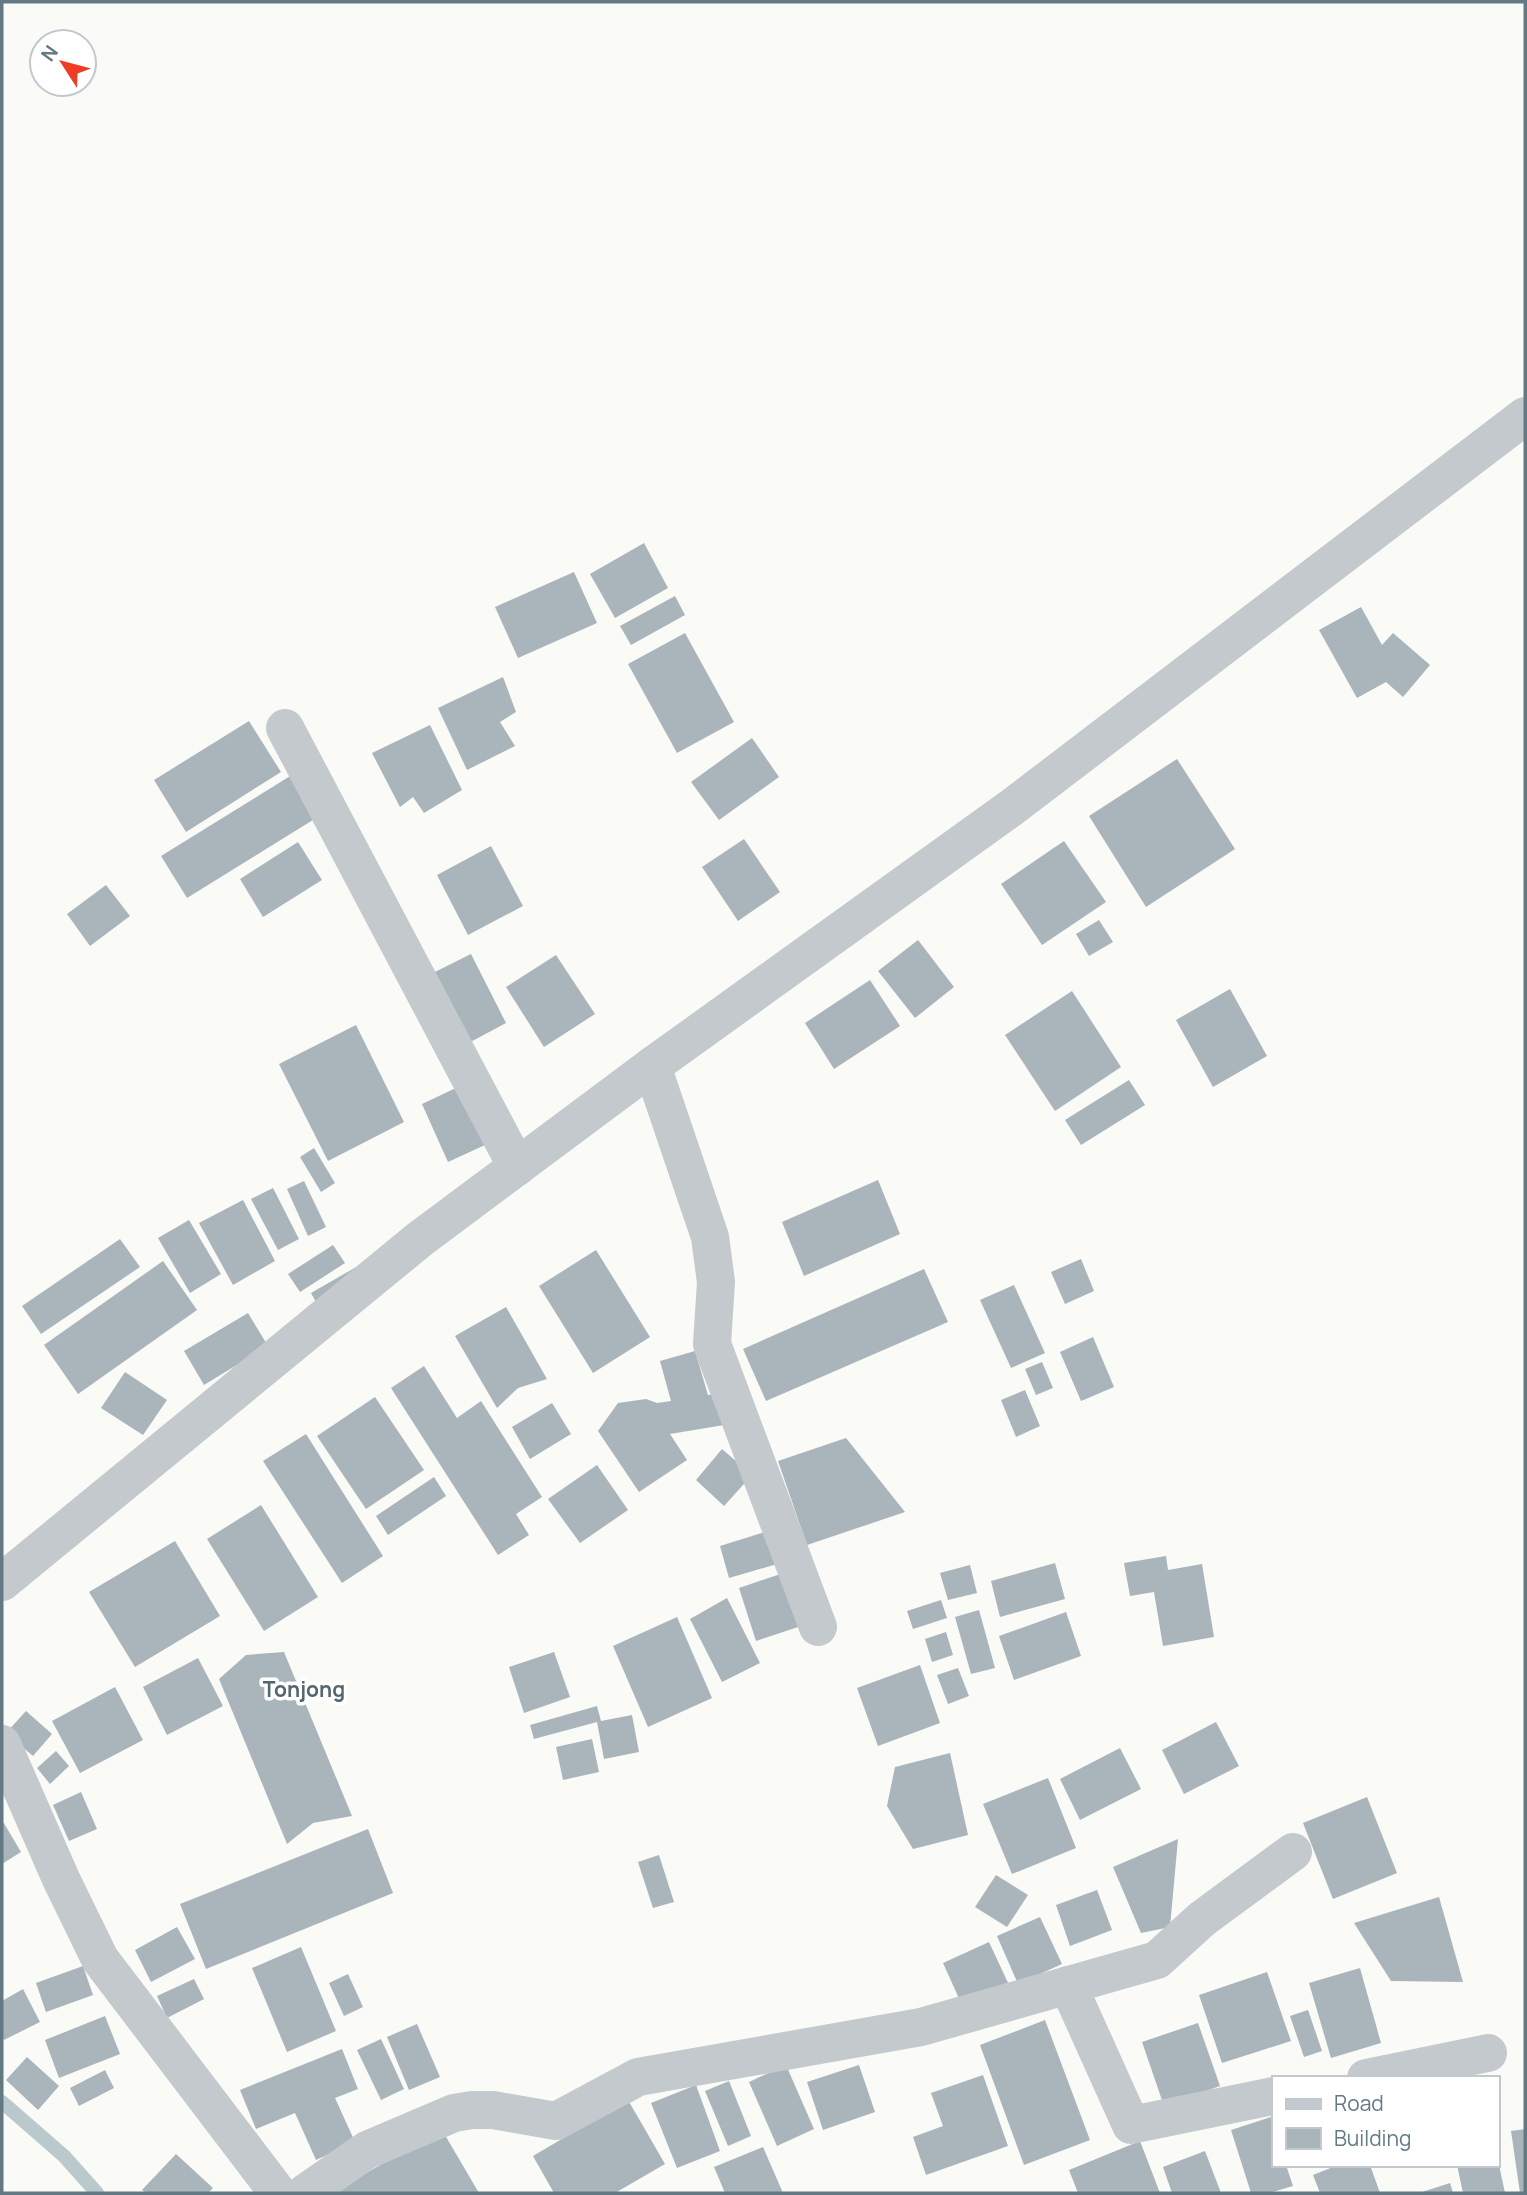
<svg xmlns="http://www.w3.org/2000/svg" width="1527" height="2195" viewBox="0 0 1527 2195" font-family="Manrope,sans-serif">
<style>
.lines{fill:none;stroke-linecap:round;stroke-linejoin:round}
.stream{stroke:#bac9cc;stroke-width:14}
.building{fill:#a9b5ba}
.minor{stroke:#c3c9cc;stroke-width:38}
.labels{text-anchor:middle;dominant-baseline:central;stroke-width:7;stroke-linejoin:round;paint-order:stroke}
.quarter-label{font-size:21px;font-weight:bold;fill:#55666f;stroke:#fff}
</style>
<rect width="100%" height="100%" fill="#fafaf7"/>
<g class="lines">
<!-- stream -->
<polyline class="stream" points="2,2102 64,2156 97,2193"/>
</g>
<!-- building -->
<g class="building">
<polygon points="644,543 668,588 615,618 590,574"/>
<polygon points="574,572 597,623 518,658 495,607"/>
<polygon points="675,596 685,615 631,645 620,626"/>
<polygon points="1361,607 1382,645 1393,633 1430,665 1403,697 1386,682 1357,698 1319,630"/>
<polygon points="685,633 734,722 677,753 628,664"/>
<polygon points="503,677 516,712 500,722 515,746 467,770 438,708"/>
<polygon points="249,721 281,772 186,832 154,780"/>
<polygon points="430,725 462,790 424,813 413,797 400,807 372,753"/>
<polygon points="752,738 779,777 719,820 691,782"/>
<polygon points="1177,759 1235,849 1146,907 1089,816"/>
<polygon points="295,773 321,815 187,898 161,856"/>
<polygon points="744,839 780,892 738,921 702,867"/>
<polygon points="1064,841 1106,902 1042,945 1001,884"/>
<polygon points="298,842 322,880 263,917 240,879"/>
<polygon points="491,846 523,906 468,935 437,875"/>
<polygon points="106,885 130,916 90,946 67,914"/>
<polygon points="1099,920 1113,942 1089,956 1076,934"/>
<polygon points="918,940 954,987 915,1018 878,971"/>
<polygon points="471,954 506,1023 463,1046 427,976"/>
<polygon points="556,955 595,1014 544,1047 506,987"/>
<polygon points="870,980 900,1026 834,1069 805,1023"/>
<polygon points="1230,989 1267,1056 1213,1087 1176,1020"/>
<polygon points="1072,991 1121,1067 1055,1111 1005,1035"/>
<polygon points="356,1025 404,1122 328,1161 279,1064"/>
<polygon points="1129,1080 1145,1105 1081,1145 1065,1120"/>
<polygon points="458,1087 485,1145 448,1162 422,1104"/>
<polygon points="314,1148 335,1183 321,1192 300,1157"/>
<polygon points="878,1180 900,1234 804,1276 782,1222"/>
<polygon points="304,1181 326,1227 308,1236 287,1189"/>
<polygon points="273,1188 299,1239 278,1250 251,1199"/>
<polygon points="243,1200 275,1261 233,1285 199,1223"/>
<polygon points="189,1220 221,1274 190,1293 158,1238"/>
<polygon points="120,1239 140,1267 41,1334 22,1306"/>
<polygon points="333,1245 345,1263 300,1292 288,1274"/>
<polygon points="596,1250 650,1337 593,1373 539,1286"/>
<polygon points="1081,1259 1094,1291 1065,1304 1051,1272"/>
<polygon points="163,1261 197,1310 78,1394 44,1345"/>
<polygon points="358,1266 317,1304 311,1293"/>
<polygon points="924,1269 948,1322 766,1401 743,1349"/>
<polygon points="1014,1285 1045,1353 1011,1368 980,1300"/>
<polygon points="506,1307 547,1379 518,1388 497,1408 455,1336"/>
<polygon points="248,1313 268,1346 204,1385 184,1351"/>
<polygon points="1093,1337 1114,1387 1081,1401 1060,1352"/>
<polygon points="695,1351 708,1395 719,1393 724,1425 670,1434 687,1460 639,1492 598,1431 618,1403 646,1399 657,1403 671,1401 660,1361"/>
<polygon points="1042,1362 1053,1388 1036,1395 1025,1369"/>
<polygon points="424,1366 457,1418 481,1401 542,1497 516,1514 529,1535 498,1555 391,1388"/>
<polygon points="125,1372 167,1400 143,1435 101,1408"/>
<polygon points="1025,1390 1040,1426 1016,1437 1001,1400"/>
<polygon points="375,1397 424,1470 366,1509 317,1436"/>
<polygon points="552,1403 571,1434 530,1459 512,1427"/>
<polygon points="306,1434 383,1556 342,1583 263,1461"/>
<polygon points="846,1438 905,1512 807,1545 778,1461"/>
<polygon points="722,1449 752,1475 724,1506 696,1480"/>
<polygon points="597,1465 628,1510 580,1543 548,1499"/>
<polygon points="434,1477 446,1496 388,1535 376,1516"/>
<polygon points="261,1505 318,1597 264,1631 207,1539"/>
<polygon points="768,1531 777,1564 729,1578 720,1546"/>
<polygon points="175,1541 220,1616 135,1667 89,1592"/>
<polygon points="1166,1556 1168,1570 1202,1564 1214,1637 1163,1646 1154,1592 1130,1596 1124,1563"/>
<polygon points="1055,1563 1065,1599 1000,1617 991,1581"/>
<polygon points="970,1565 977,1593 948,1600 940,1573"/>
<polygon points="792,1570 810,1623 756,1641 739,1588"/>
<polygon points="727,1598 760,1663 722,1682 690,1619"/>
<polygon points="941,1600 947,1618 913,1629 907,1611"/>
<polygon points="979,1610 995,1668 971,1674 955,1617"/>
<polygon points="1066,1612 1081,1656 1014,1680 999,1636"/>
<polygon points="677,1617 712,1698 648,1727 613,1646"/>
<polygon points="946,1632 953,1655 932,1662 925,1639"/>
<polygon points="284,1652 352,1816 313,1823 287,1844 219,1679 246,1655"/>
<polygon points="554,1652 570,1697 524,1713 509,1667"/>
<polygon points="198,1658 223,1706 167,1735 143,1687"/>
<polygon points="920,1665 940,1723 878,1746 857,1688"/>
<polygon points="958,1668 969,1696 948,1704 937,1675"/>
<polygon points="115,1687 143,1740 80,1773 52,1721"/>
<polygon points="597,1706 601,1721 632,1715 639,1752 604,1759 597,1722 534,1739 530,1725"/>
<polygon points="26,1711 52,1734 33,1756 6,1733"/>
<polygon points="1216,1722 1239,1766 1184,1794 1162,1750"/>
<polygon points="592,1739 599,1772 563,1780 556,1747"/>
<polygon points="1120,1748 1141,1789 1080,1820 1060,1779"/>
<polygon points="56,1751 69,1766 50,1784 37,1768"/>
<polygon points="950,1753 968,1835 913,1849 887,1806 895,1767"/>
<polygon points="1048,1778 1076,1848 1012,1874 983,1804"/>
<polygon points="81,1792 97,1829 69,1841 53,1805"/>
<polygon points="1367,1797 1397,1873 1333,1899 1303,1823"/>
<polygon points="2,1820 21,1852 2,1864"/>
<polygon points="368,1829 393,1893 206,1969 180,1904"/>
<polygon points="1178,1839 1170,1927 1141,1933 1113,1867"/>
<polygon points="659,1855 674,1902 653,1908 638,1862"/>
<polygon points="996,1875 1028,1895 1007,1927 975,1907"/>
<polygon points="1097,1890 1112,1930 1070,1946 1056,1905"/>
<polygon points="1439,1897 1463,1982 1391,1981 1354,1923"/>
<polygon points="1040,1917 1062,1964 1018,1984 997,1936"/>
<polygon points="177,1927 195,1959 151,1982 135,1950"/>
<polygon points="989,1942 1009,1985 962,2005 943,1963"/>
<polygon points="301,1947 336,2031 287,2052 252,1968"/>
<polygon points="83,1966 93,1995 46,2012 36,1983"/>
<polygon points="1360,1968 1381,2043 1331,2058 1309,1983"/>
<polygon points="1267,1972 1291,2041 1222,2063 1199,1995"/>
<polygon points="348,1974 363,2007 344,2016 329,1983"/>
<polygon points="194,1979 204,1999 167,2018 157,1996"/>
<polygon points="23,1989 40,2022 4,2040 2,2035 2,2001"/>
<polygon points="1308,2010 1322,2051 1304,2057 1290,2016"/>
<polygon points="105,2016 120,2054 59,2078 45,2040"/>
<polygon points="1045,2020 1090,2140 1024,2165 980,2045"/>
<polygon points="1198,2023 1220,2086 1164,2106 1142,2042"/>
<polygon points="417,2024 440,2077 409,2090 387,2037"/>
<polygon points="381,2039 404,2089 381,2100 357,2050"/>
<polygon points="342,2049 358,2089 335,2098 355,2142 316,2160 295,2113 256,2129 240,2090"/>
<polygon points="27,2057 59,2086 38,2110 6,2080"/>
<polygon points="786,2065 814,2129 777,2146 749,2082"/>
<polygon points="859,2065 875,2112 823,2130 807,2082"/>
<polygon points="105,2070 114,2088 79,2106 70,2088"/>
<polygon points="983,2075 1008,2146 926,2175 913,2137 943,2126 931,2093"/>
<polygon points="729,2081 751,2136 728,2146 705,2091"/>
<polygon points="696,2085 720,2151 677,2168 651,2103"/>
<polygon points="628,2100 665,2164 615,2193 554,2193 533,2156"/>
<polygon points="1271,2117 1273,2125 1273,2165 1286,2165 1293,2186 1269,2193 1251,2193 1231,2130"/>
<polygon points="1525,2129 1525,2193 1520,2193 1511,2131"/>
<polygon points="442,2130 479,2193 331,2193"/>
<polygon points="1140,2141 1160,2193 1078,2193 1069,2170"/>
<polygon points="763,2147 783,2193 725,2193 714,2167"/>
<polygon points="1205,2151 1221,2193 1172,2193 1163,2167"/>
<polygon points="176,2154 213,2188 208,2193 146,2193 142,2190"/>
<polygon points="1338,2165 1370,2165 1380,2193 1320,2193 1313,2175"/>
<polygon points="1457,2165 1499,2165 1505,2193 1463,2193"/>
<polygon points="1450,2183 1453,2193 1419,2193"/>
</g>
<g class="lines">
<!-- minor -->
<g class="minor">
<polyline points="285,728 517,1167"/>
<polyline points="652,1066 710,1237 716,1282 712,1344 818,1627"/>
<polyline points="2,1582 420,1239 652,1066 1011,808 1525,416"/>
<polyline points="2,1744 61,1879 100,1959 278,2193"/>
<polyline points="1068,1985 1131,2125 1273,2096"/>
<polyline points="1366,2078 1488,2053"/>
<polyline points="305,2193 367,2150 454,2113 472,2110 493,2110 556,2121 638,2077 921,2027 1157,1960 1202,1919 1293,1852"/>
</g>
</g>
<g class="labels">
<!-- quarter labels -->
<g class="quarter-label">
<text x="304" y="1689">Tonjong</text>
</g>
</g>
<!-- border -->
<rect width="1527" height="2195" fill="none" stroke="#637984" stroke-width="7"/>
<!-- legend -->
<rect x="1272" y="2076" width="228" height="91" fill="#ffffff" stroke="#c1c9ce" stroke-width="2"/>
<rect x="1286" y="2099" width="35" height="10" fill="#c3c9cc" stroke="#c1c9ce" stroke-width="2"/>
<text x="1334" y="2111" font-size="21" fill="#637984">Road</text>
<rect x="1286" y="2128" width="35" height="21" fill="#a9b5ba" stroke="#c1c9ce" stroke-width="2"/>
<text x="1334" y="2146" font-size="21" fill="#637984">Building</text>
<!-- north arrow -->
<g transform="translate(63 63) rotate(306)"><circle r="33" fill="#ffffff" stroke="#c1c9ce" stroke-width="2"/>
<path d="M0-5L12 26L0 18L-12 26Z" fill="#ee3d24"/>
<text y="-10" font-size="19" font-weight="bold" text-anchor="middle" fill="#637984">N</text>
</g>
</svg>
